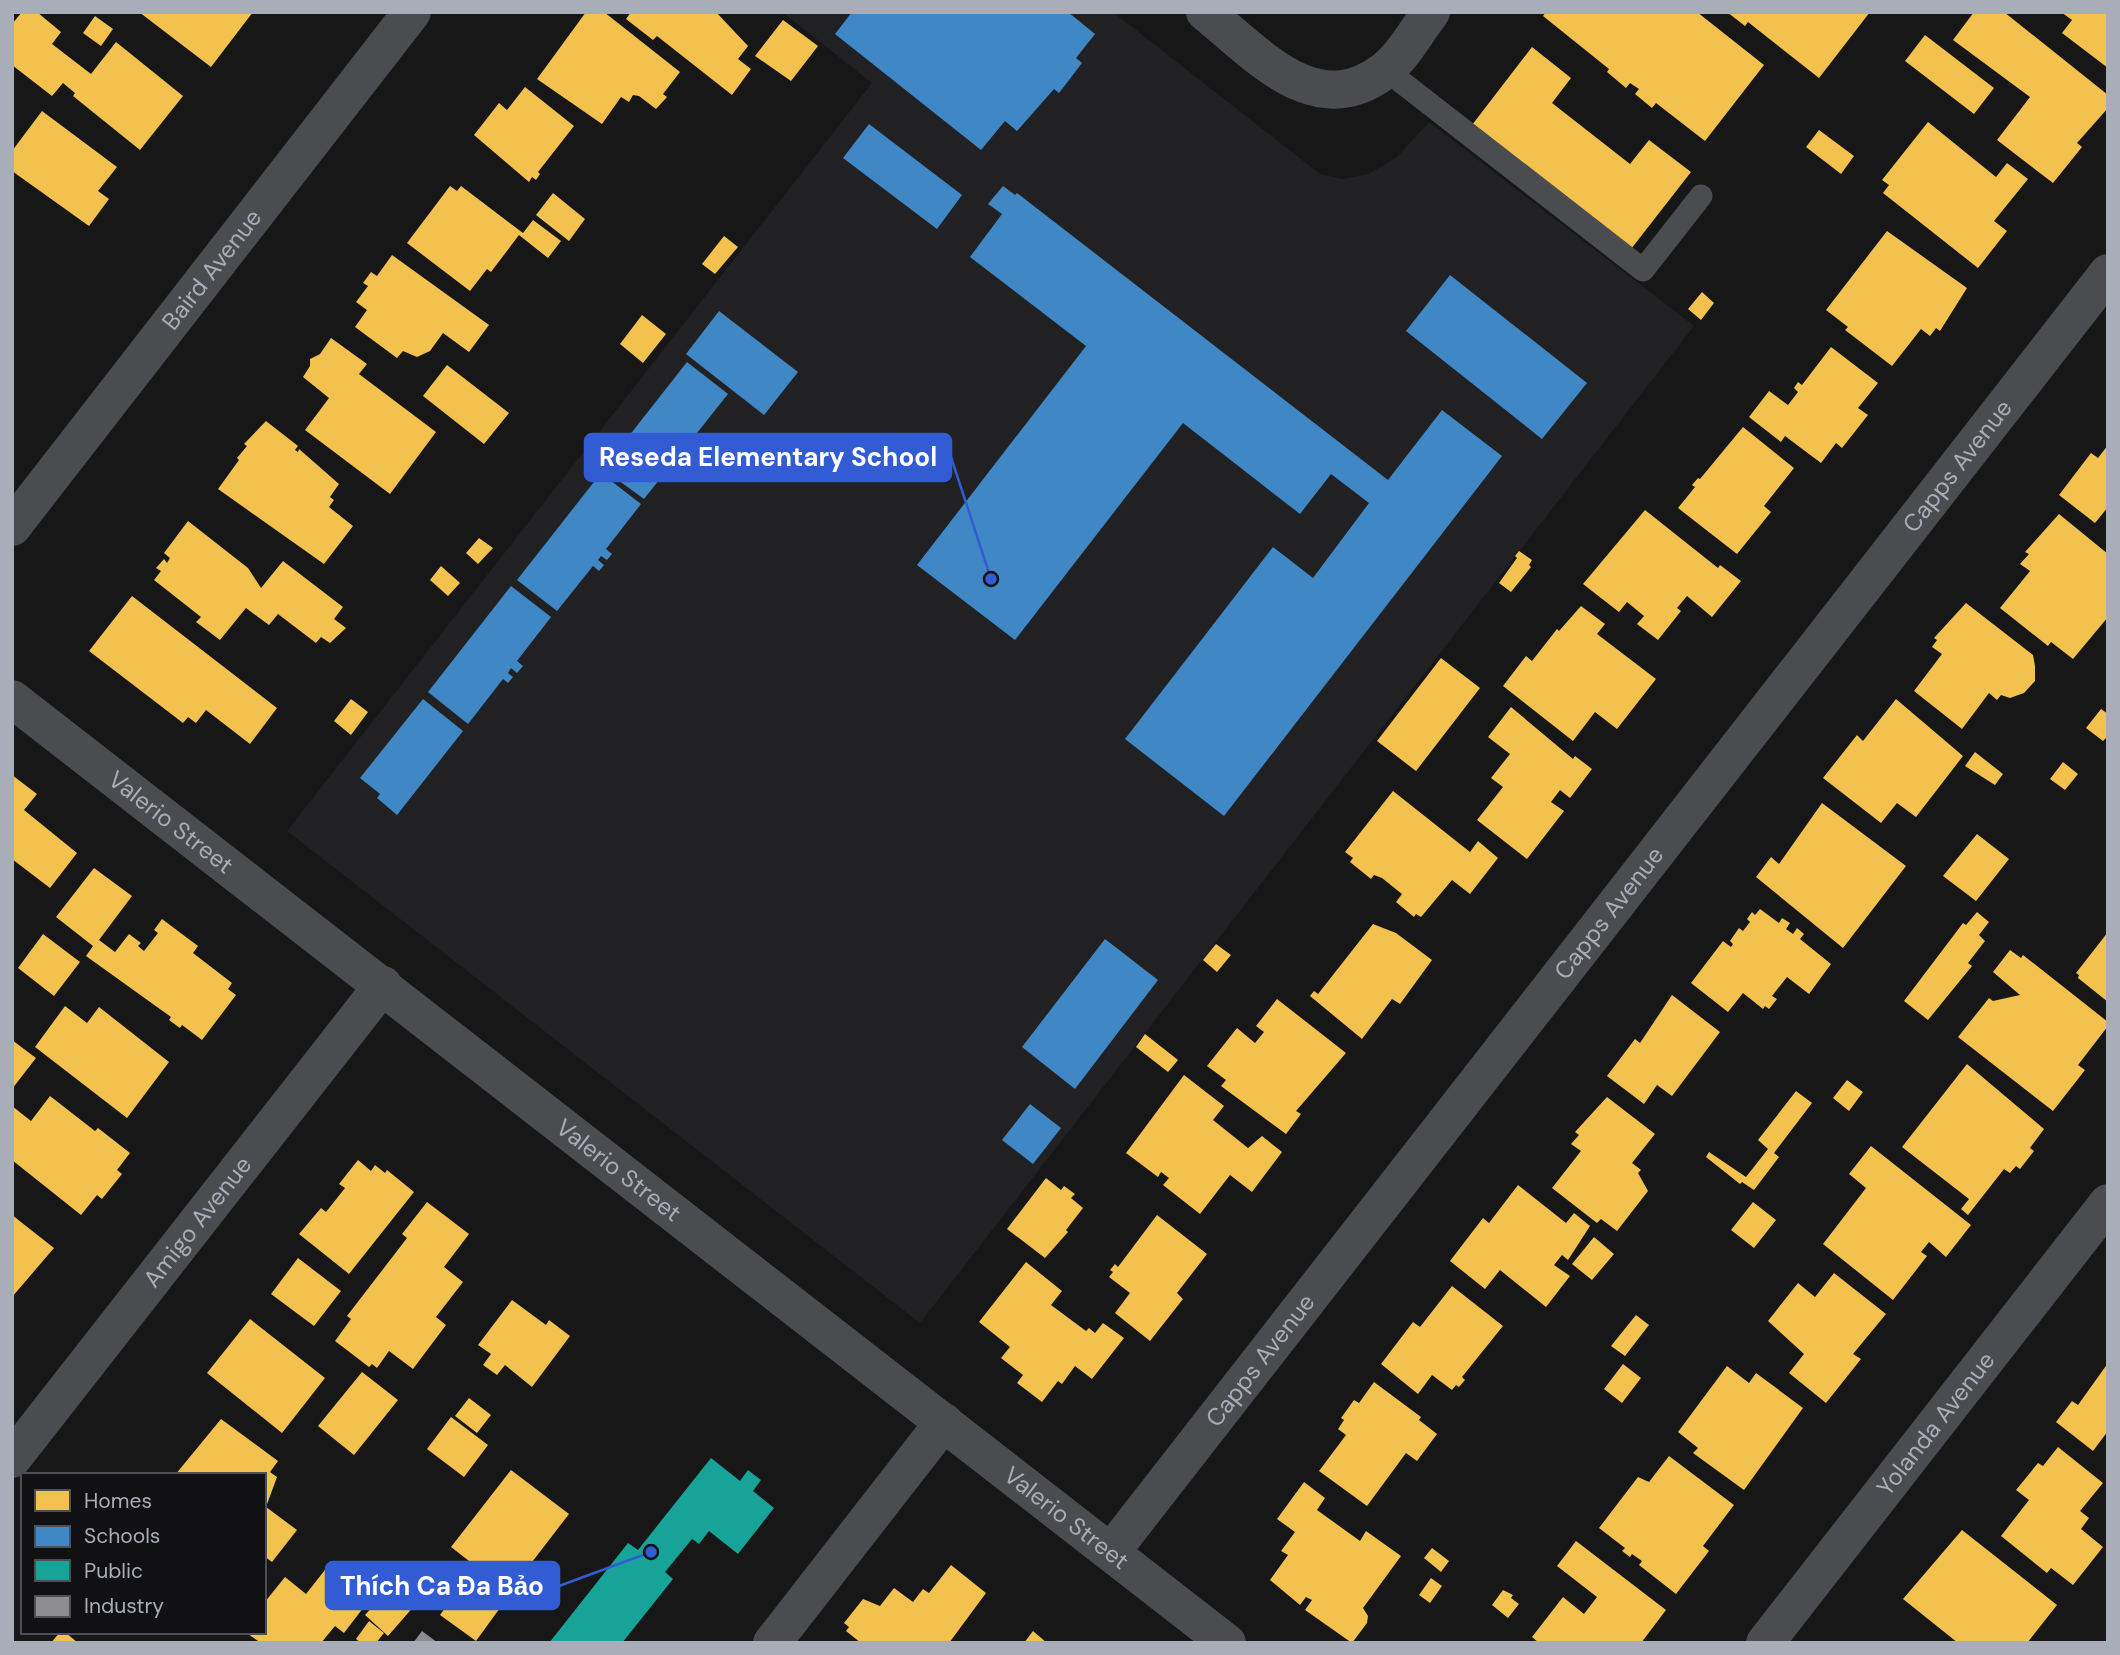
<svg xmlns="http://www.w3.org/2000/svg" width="2120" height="1655" viewBox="0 0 2120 1655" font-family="'DM Sans',sans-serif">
<rect width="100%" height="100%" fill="#171717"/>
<path fill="#212123" d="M 782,12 L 1113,12 L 1320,174 L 1343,179 L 1368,174 L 1396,158 L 1429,122 L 1694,326 L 920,1323 L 287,831 L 872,83 Z"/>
<path fill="#f2c14e" d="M 22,12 L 37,12 L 61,32 L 52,44 L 91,74 L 116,42 L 183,96 L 140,150 L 73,96 L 75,93 L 63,83 L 52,96 L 12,65 L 12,24 Z
M 139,12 L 253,12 L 211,67 Z
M 586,12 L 604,12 L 680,72 L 663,94 L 667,97 L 656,109 L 639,96 L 633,95 L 629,102 L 621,97 L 602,124 L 537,79 Z
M 631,12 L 716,12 L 748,46 L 738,59 L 751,69 L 732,95 L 657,36 L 653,40 L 626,19 Z
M 1546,12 L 1697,12 L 1764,65 L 1705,141 L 1656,103 L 1652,108 L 1635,94 L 1639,89 L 1630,83 L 1626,88 L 1607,72 L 1609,69 L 1543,16 Z
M 1727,12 L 1870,12 L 1819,78 L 1748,22 L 1745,26 Z
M 1974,12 L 2004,12 L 2108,95 L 2108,108 L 2077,143 L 2082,147 L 2053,183 L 1997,140 L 2030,97 L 1953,40 Z
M 2061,12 L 2108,12 L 2108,68 L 2062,33 L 2072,20 Z
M 95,16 L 113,29 L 101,46 L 83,33 Z
M 783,20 L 818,46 L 791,81 L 755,56 Z
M 1925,35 L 1994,88 L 1974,114 L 1905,61 Z
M 1532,47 L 1571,78 L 1552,103 L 1630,164 L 1649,140 L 1691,172 L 1631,249 L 1472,125 Z
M 525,87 L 574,126 L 538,172 L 540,174 L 536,180 L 532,177 L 529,182 L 474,135 L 499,103 L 507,110 Z
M 42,111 L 117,167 L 98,191 L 109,199 L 89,226 L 12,171 L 12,151 Z
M 1928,122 L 1996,177 L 2007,163 L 2028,179 L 1994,221 L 2007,231 L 1978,268 L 1883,193 L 1889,185 L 1882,180 Z
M 1819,130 L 1854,156 L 1841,174 L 1806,147 Z
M 450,186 L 457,191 L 461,186 L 523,233 L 533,220 L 561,241 L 548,258 L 519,235 L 491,272 L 487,269 L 470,291 L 407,243 Z
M 553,193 L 585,219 L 569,241 L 536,215 Z
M 1887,231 L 1967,288 L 1940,331 L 1936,328 L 1930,336 L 1921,329 L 1892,366 L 1845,330 L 1848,327 L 1826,310 Z
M 724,236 L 738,247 L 715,274 L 702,264 Z
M 392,255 L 489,325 L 469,352 L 443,333 L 430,351 L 417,357 L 403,351 L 397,358 L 355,327 L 367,310 L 356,302 L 368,286 L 363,283 L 371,272 L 377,276 Z
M 1702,292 L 1714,303 L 1701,320 L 1688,309 Z
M 642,315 L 666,334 L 643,363 L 620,344 Z
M 331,338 L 367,364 L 359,374 L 436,432 L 390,494 L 305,430 L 329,398 L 303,377 L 310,366 L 310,359 L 320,354 Z
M 1831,347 L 1878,383 L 1858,408 L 1868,415 L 1842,448 L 1836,443 L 1821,463 L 1785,436 L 1781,442 L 1749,417 L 1769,391 L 1788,405 L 1798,392 L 1794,388 L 1798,382 L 1802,385 Z
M 447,365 L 509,413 L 484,444 L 423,396 Z
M 266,421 L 298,446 L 295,450 L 298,452 L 299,449 L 339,484 L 330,497 L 334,500 L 329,507 L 353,526 L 324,564 L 218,489 L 239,460 L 237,458 L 247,446 L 244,444 Z
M 1743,427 L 1794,468 L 1764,506 L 1771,512 L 1737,554 L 1678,508 L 1695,487 L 1692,485 L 1698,478 L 1700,479 Z
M 2108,445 L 2108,507 L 2095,523 L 2059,495 L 2091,453 L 2098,458 Z
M 1645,510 L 1718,568 L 1720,565 L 1741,581 L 1712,617 L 1687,596 L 1677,608 L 1681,611 L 1658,640 L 1637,624 L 1644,616 L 1627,602 L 1619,612 L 1583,584 Z
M 2059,514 L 2108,554 L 2108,617 L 2073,659 L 2051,642 L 2048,646 L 2000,608 L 2030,571 L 2020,564 L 2029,554 L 2025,552 Z
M 188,521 L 248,568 L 261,588 L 283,561 L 343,607 L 334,619 L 346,628 L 330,643 L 321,637 L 316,643 L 278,614 L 269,625 L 246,608 L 220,640 L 196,622 L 201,617 L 154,580 L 161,571 L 156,568 L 164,559 L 167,563 L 170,558 L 164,553 Z
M 479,538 L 493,548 L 478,564 L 466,553 Z
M 1519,551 L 1532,560 L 1529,565 L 1531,567 L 1511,592 L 1499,583 L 1517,558 L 1515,556 Z
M 441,566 L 460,583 L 448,596 L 430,580 Z
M 132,596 L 277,708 L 250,744 L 206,710 L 196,723 L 188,717 L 183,723 L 89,651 Z
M 1966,603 L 2033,655 L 2035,666 L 2035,681 L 2024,693 L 2010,698 L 2001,695 L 1997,700 L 1989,693 L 1962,729 L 1914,691 L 1942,654 L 1932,647 L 1937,640 L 1934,638 Z
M 1581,606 L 1605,624 L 1597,634 L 1656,679 L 1617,729 L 1595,712 L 1573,741 L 1503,686 L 1526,656 L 1532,661 L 1557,629 L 1559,631 Z
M 1441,658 L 1480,688 L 1416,771 L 1377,741 Z
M 351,699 L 368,712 L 351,735 L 334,721 Z
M 1896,699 L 1963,756 L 1916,817 L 1897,803 L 1881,823 L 1823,778 L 1857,735 L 1863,741 Z
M 1511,707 L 1573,759 L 1575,756 L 1592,769 L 1570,798 L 1560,790 L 1551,802 L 1564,811 L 1527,859 L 1477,820 L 1503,787 L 1491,778 L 1510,754 L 1488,737 Z
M 2101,709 L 2108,714 L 2108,736 L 2103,741 L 2086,728 Z
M 1975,752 L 2003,774 L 1995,785 L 1965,766 Z
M 2063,762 L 2078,774 L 2065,790 L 2050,779 Z
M 12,775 L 37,794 L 24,810 L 77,853 L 50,888 L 12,859 Z
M 1393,791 L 1470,852 L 1478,841 L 1498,858 L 1470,894 L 1452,880 L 1421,917 L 1416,914 L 1414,917 L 1396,902 L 1402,894 L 1382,878 L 1374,875 L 1371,879 L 1350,862 L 1353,858 L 1345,852 Z
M 1822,803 L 1906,866 L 1843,948 L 1756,877 L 1771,857 L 1779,864 Z
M 1977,834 L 2009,859 L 1976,901 L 1943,876 Z
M 94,868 L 132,896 L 99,940 L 115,952 L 129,934 L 141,943 L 138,946 L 144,951 L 158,933 L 154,930 L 162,919 L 198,946 L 193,953 L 232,983 L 228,989 L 236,995 L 202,1040 L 182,1025 L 180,1028 L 169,1020 L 171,1017 L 86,956 L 93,946 L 56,917 Z
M 1760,909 L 1779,923 L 1782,918 L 1790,923 L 1786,929 L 1793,934 L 1797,928 L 1804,934 L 1800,939 L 1831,964 L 1809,994 L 1787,977 L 1772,996 L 1777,999 L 1769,1009 L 1765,1006 L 1763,1009 L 1743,993 L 1728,1012 L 1691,983 L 1723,941 L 1731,947 L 1733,944 L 1730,941 L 1739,928 L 1743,931 L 1750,922 L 1747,919 L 1752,912 L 1755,915 Z
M 1977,912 L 1989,922 L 1979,935 L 1985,941 L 1968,963 L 1972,966 L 1928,1020 L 1904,1001 L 1963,923 L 1966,925 Z
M 1373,924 L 1396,933 L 1432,960 L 1400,1004 L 1392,999 L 1362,1039 L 1310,996 L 1314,991 L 1318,994 Z
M 2108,932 L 2108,1002 L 2078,978 L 2079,975 L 2076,973 Z
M 43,934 L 80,962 L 54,996 L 18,968 Z
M 1216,944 L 1231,955 L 1217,972 L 1203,960 Z
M 2010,950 L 2021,958 L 2023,955 L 2108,1022 L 2108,1026 L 2078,1065 L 2085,1070 L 2053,1111 L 1958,1037 L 1989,998 L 1993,1001 L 2020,995 L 1993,972 Z
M 1672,995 L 1720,1032 L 1672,1096 L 1657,1085 L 1644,1104 L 1607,1076 L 1635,1039 L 1640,1043 Z
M 1277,999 L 1346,1053 L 1296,1111 L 1301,1114 L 1286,1134 L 1221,1086 L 1226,1080 L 1207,1066 L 1237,1028 L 1255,1043 L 1264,1032 L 1256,1026 Z
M 65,1006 L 87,1023 L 99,1007 L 169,1062 L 127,1118 L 35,1047 Z
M 1145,1034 L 1178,1060 L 1168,1072 L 1136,1047 Z
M 12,1040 L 36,1058 L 12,1089 Z
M 1967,1064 L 2044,1129 L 2030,1148 L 2034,1151 L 2020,1169 L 2016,1166 L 2010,1173 L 2004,1169 L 1968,1215 L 1961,1209 L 1969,1199 L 1902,1147 Z
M 1184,1075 L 1224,1106 L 1213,1120 L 1248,1148 L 1262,1136 L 1282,1152 L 1252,1192 L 1230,1175 L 1200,1214 L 1163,1185 L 1169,1178 L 1161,1172 L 1158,1177 L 1126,1153 Z
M 1847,1080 L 1863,1092 L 1849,1111 L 1833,1098 Z
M 1796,1091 L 1812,1103 L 1774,1153 L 1779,1157 L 1754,1190 L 1742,1182 L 1740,1184 L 1706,1157 L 1709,1152 L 1746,1177 L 1768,1149 L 1758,1140 Z
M 50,1096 L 95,1131 L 98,1128 L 130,1153 L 117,1170 L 122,1174 L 102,1199 L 97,1195 L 81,1215 L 12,1160 L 12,1106 L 31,1121 Z
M 1607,1097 L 1655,1134 L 1632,1163 L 1641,1170 L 1638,1173 L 1648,1191 L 1617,1231 L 1601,1219 L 1597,1223 L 1552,1188 L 1581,1151 L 1571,1144 L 1579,1135 L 1575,1132 Z
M 1871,1146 L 1971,1225 L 1946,1257 L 1929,1242 L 1921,1252 L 1927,1256 L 1893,1300 L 1823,1244 L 1866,1188 L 1849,1174 Z
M 358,1160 L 371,1171 L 375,1165 L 385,1173 L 387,1170 L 414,1192 L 349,1274 L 299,1234 L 321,1208 L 326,1212 L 345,1188 L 339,1184 Z
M 1046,1178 L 1061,1190 L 1064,1186 L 1075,1194 L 1071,1198 L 1083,1208 L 1066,1230 L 1068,1232 L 1045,1258 L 1007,1229 Z
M 1518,1185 L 1566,1223 L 1574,1213 L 1590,1226 L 1568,1260 L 1562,1255 L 1554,1265 L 1570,1276 L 1546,1307 L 1500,1270 L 1485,1289 L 1450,1261 L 1483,1218 L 1489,1223 Z
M 427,1202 L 469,1234 L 444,1267 L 463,1282 L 436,1317 L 446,1325 L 413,1369 L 389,1351 L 377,1368 L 372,1364 L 369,1367 L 335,1341 L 351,1319 L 347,1316 L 407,1238 L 402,1234 Z
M 1753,1202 L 1776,1220 L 1754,1248 L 1731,1230 Z
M 12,1215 L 54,1248 L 12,1297 Z
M 1157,1215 L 1207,1254 L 1177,1293 L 1183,1299 L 1150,1341 L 1115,1313 L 1130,1293 L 1109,1277 L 1113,1272 L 1110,1270 L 1115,1264 L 1118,1267 Z
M 1594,1237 L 1614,1254 L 1592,1280 L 1572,1264 Z
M 298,1258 L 341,1291 L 314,1326 L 271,1294 Z
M 1026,1262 L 1062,1291 L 1051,1305 L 1086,1331 L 1089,1328 L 1095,1333 L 1103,1323 L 1124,1338 L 1092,1379 L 1075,1366 L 1062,1384 L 1058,1381 L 1042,1402 L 1017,1383 L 1023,1375 L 1001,1358 L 1010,1347 L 979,1322 Z
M 1834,1273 L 1886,1314 L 1853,1354 L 1861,1359 L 1826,1403 L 1789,1373 L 1804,1354 L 1768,1321 L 1798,1283 L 1815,1297 Z
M 1452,1286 L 1503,1326 L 1462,1377 L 1465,1380 L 1459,1387 L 1456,1385 L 1452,1390 L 1432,1375 L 1418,1394 L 1381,1364 L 1413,1322 L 1420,1327 Z
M 512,1300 L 546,1325 L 549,1320 L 570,1336 L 532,1387 L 505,1365 L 497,1375 L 483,1365 L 491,1354 L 478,1345 Z
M 1636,1315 L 1649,1325 L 1625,1356 L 1611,1346 Z
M 250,1319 L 325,1378 L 282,1433 L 207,1373 Z
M 2108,1363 L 2108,1431 L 2093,1451 L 2056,1422 L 2072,1401 L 2078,1405 Z
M 1623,1364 L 1641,1378 L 1622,1403 L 1604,1389 Z
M 1727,1366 L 1749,1383 L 1756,1373 L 1803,1408 L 1744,1490 L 1693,1453 L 1698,1448 L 1678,1432 Z
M 362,1372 L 398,1400 L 354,1455 L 318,1426 Z
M 1374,1382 L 1421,1417 L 1419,1420 L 1437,1434 L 1417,1461 L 1406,1453 L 1367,1506 L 1319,1471 L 1346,1435 L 1338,1429 L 1344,1420 L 1341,1418 L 1354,1400 L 1359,1403 Z
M 469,1398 L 491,1415 L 477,1433 L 455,1416 Z
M 451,1417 L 488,1445 L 464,1477 L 427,1449 Z
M 221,1419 L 278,1461 L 270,1472 L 277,1477 L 266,1507 L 297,1530 L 272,1562 L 264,1556 L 264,1475 L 175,1475 Z
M 2058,1447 L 2103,1483 L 2080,1511 L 2089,1518 L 2081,1529 L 2103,1547 L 2073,1585 L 2051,1568 L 2047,1573 L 2001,1536 L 2029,1500 L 2016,1490 L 2038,1463 L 2043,1466 Z
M 1669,1456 L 1734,1505 L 1703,1546 L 1709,1551 L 1676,1594 L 1639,1565 L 1642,1561 L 1632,1554 L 1630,1557 L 1622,1551 L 1625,1548 L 1599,1528 L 1638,1477 L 1649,1482 Z
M 511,1470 L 569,1514 L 509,1592 L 451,1547 Z
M 1304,1482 L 1325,1498 L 1317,1510 L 1360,1541 L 1366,1531 L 1401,1556 L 1363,1608 L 1368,1616 L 1367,1623 L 1352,1643 L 1305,1610 L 1312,1600 L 1306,1597 L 1300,1605 L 1270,1580 L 1288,1555 L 1281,1551 L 1295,1532 L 1277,1519 Z
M 1962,1530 L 2057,1605 L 2027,1643 L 1958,1643 L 1903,1599 Z
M 1576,1541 L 1666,1610 L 1641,1643 L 1539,1643 L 1532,1637 L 1563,1597 L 1584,1614 L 1597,1597 L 1557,1566 Z
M 1432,1548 L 1449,1561 L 1441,1572 L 1424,1558 Z
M 951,1565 L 986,1593 L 949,1643 L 861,1643 L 846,1631 L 849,1627 L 844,1623 L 863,1599 L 880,1606 L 894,1588 L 913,1602 L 923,1589 L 929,1593 Z
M 328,1566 L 370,1599 L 344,1633 L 335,1626 L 321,1643 L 261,1643 L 245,1632 L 264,1632 L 264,1603 L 285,1577 L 306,1594 Z
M 1431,1578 L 1442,1586 L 1430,1603 L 1419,1595 Z
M 464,1581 L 500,1608 L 476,1641 L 440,1615 Z
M 392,1585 L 415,1605 L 388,1636 L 365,1615 Z
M 1503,1590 L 1513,1595 L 1511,1598 L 1519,1604 L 1508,1618 L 1492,1605 Z
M 369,1621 L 384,1633 L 376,1643 L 361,1643 L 356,1639 Z
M 1033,1631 L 1047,1643 L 1024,1643 Z
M 60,1632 L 65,1632 L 78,1643 L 51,1643 Z"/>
<path fill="#3f88c5" d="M 852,12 L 1068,12 L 1095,34 L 1076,58 L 1082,63 L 1059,93 L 1054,89 L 1017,131 L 1005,121 L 981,150 L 835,34 Z
M 869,124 L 962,195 L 937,229 L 843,158 Z
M 1003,186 L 1015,195 L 1017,193 L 1388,480 L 1442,410 L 1502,456 L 1224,816 L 1125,739 L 1273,547 L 1313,578 L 1369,503 L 1331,474 L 1300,514 L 1183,423 L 1015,640 L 917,565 L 1086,346 L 970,257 L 1002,214 L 988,204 Z
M 1450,275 L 1587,383 L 1542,439 L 1406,331 Z
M 719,311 L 798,372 L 764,415 L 686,354 Z
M 687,362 L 728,394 L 693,438 L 699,443 L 694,449 L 688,444 L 685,448 L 691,453 L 686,460 L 679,455 L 644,499 L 603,469 Z
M 601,473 L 641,504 L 606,549 L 612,554 L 607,560 L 601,556 L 598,560 L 604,565 L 599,571 L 593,566 L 557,611 L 517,580 Z
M 511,586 L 551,617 L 517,661 L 523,666 L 517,673 L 511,668 L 508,673 L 513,677 L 508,683 L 503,679 L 468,724 L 428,692 Z
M 423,699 L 463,731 L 397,815 L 377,798 L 380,794 L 360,778 Z
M 1105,939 L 1158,980 L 1075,1089 L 1022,1047 Z
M 1030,1104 L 1061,1128 L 1033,1164 L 1002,1140 Z"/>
<path fill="#17a398" d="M 711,1458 L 740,1481 L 748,1470 L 761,1480 L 753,1491 L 774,1508 L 738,1554 L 709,1531 L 699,1544 L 692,1539 L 665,1572 L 673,1579 L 622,1643 L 549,1643 L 628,1543 L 638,1550 Z"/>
<path fill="#8d8d92" d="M 422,1631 L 438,1643 L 413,1643 Z"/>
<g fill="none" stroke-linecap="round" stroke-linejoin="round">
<path stroke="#4b4c50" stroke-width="23" d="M 1386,70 L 1643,270 L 1701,196"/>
<g stroke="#4b4c50" stroke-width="38">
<path d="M 1205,12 C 1258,54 1315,123 1384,71 C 1403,57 1417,30 1431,12"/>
<path id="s1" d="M 12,527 L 412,12"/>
<path id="s2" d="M 12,1459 L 383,985"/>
<path id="s3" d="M 1111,1552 L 2108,273"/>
<path d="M 772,1643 L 944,1422"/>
<path id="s4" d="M 1765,1643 L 2108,1203"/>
</g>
<path stroke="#4b4c50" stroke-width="38" id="s5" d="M 12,699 L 1227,1643"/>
</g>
<g text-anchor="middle" stroke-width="7" stroke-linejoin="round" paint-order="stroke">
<g font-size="24" fill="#a8adb8" stroke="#111113">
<text dy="8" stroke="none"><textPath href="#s1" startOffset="326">Baird Avenue</textPath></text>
<text dy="8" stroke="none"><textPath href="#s3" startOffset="1377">Capps Avenue</textPath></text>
<text dy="8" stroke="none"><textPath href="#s5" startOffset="201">Valerio Street</textPath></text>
<text dy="8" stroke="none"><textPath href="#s3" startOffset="810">Capps Avenue</textPath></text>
<text dy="8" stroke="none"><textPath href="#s5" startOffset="768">Valerio Street</textPath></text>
<text dy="8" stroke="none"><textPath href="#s2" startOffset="301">Amigo Avenue</textPath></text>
<text dy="8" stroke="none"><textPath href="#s3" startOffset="243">Capps Avenue</textPath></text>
<text dy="8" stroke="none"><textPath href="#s4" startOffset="278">Yolanda Avenue</textPath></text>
<text dy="8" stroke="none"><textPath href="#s5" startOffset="1335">Valerio Street</textPath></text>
</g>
</g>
<path fill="none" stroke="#325cd3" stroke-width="2.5" d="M991 579L951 457M651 1552L559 1586"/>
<g fill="#325cd3" stroke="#111113" stroke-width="2.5">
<circle cx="991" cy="579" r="7"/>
<circle cx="651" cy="1552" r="7"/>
</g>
<g fill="#325cd3" stroke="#325cd3" stroke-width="2.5">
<rect x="585" y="434" width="366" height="47" rx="7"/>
<rect x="326" y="1562" width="233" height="47" rx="7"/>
</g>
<g font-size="26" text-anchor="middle" font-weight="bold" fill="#fff">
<text x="768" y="466">Reseda Elementary School</text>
<text x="442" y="1595">Thích Ca Đa Bảo</text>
</g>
<rect width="2120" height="1655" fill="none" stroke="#a8adb8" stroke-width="28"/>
<rect x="21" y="1473" width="245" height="161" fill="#111113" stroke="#4d4f55" stroke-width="2"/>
<rect x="35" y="1490" width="35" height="21" fill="#f2c14e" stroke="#4d4f55" stroke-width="2"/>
<text x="84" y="1508" font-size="21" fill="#a8adb8">Homes</text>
<rect x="35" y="1526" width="35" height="21" fill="#3f88c5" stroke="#4d4f55" stroke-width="2"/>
<text x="84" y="1543" font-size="21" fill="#a8adb8">Schools</text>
<rect x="35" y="1560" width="35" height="21" fill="#17a398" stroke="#4d4f55" stroke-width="2"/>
<text x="84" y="1578" font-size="21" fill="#a8adb8">Public</text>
<rect x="35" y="1596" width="35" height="21" fill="#8d8d92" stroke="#4d4f55" stroke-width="2"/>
<text x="84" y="1613" font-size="21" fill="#a8adb8">Industry</text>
</svg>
